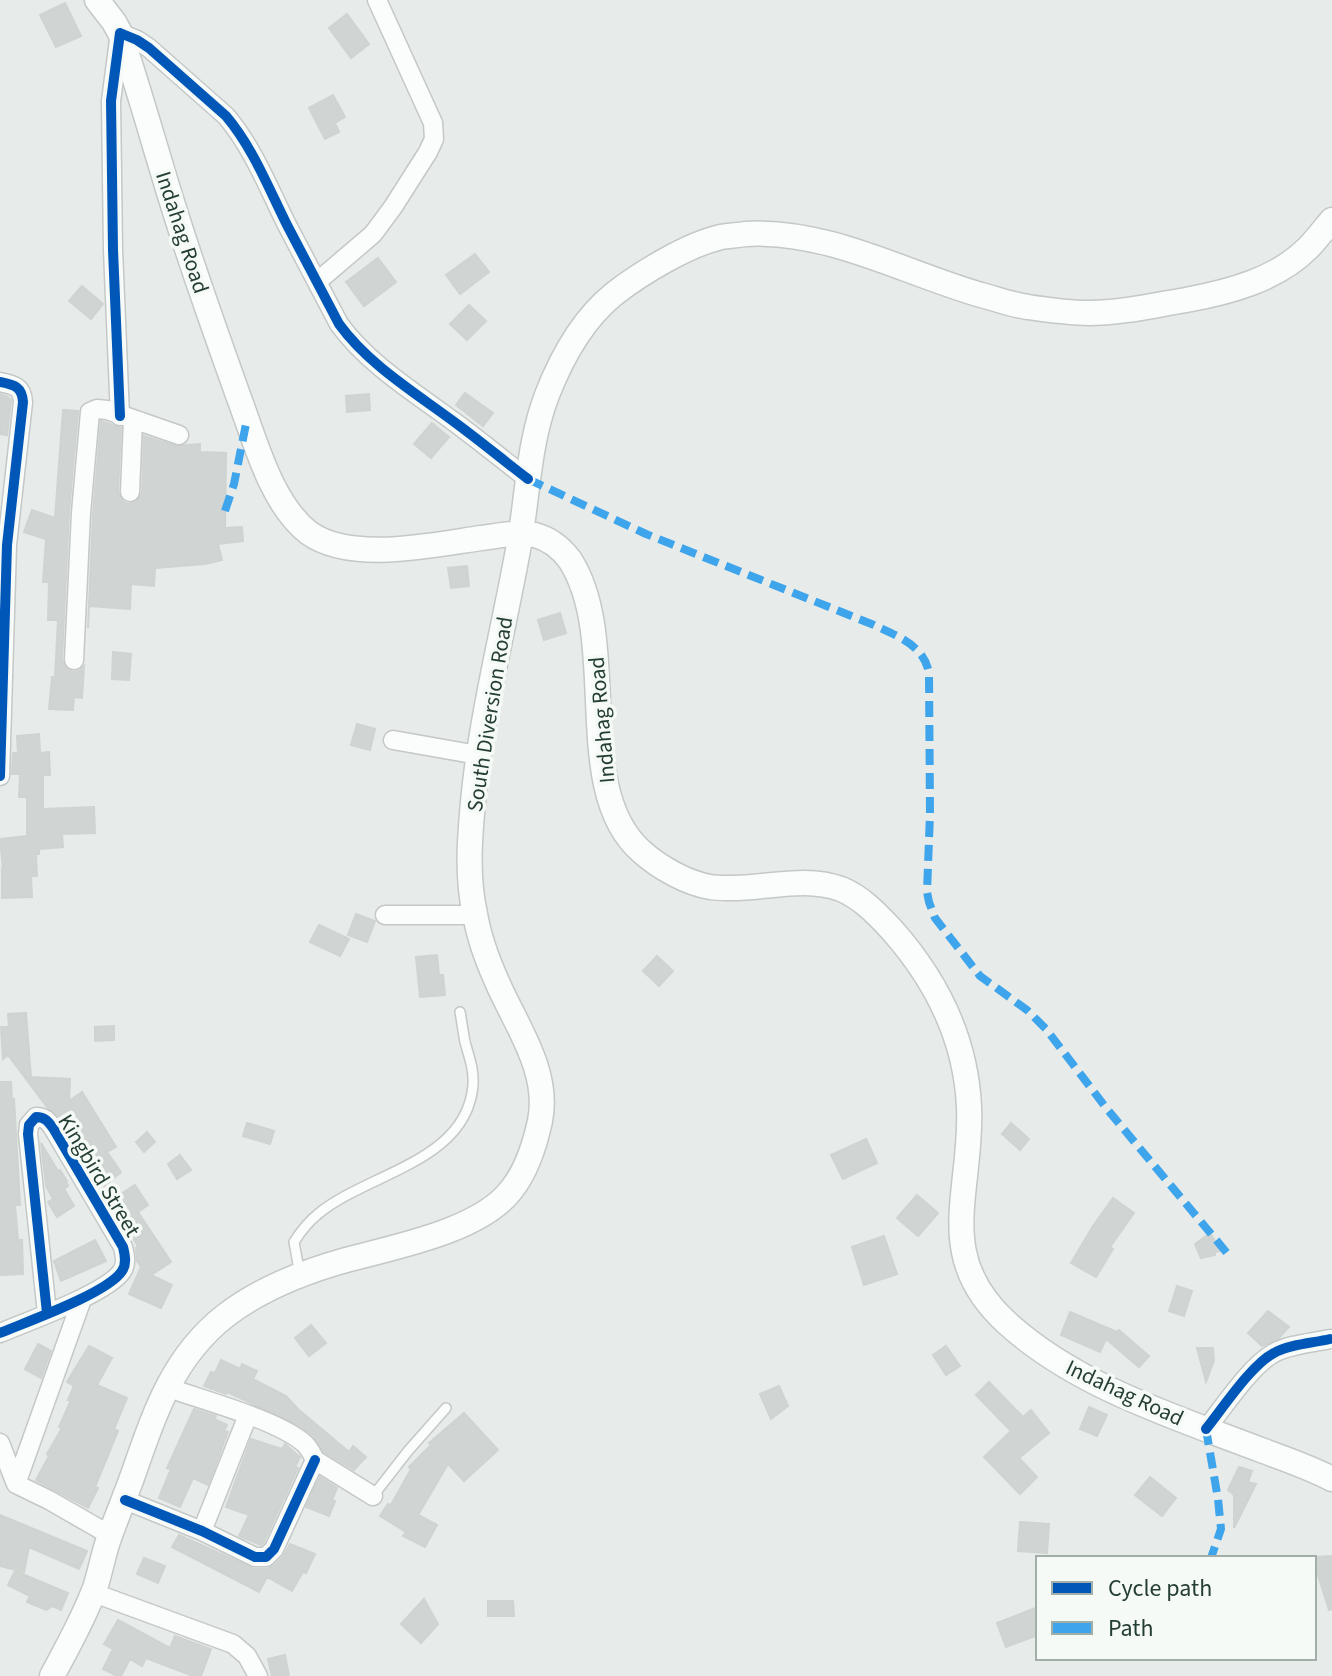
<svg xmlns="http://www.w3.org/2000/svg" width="1332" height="1676" viewBox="0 0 1332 1676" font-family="'Source Sans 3',sans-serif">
<rect width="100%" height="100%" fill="#e7ebe9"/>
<path fill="#d0d4d2" stroke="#cfd4d1" stroke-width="2" d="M 65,3 L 81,36 L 56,47 L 40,15 Z
M 347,14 L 369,44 L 351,58 L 329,28 Z
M 333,95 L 345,117 L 335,123 L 339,132 L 325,139 L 309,108 Z
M 475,254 L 489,272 L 460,294 L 446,275 Z
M 378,258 L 396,282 L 364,306 L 346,282 Z
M 82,286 L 103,304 L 91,319 L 69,301 Z
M 469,305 L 486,321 L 467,340 L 450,324 Z
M 465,393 L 493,413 L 483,426 L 456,405 Z
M 0,394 L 8,397 L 11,400 L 7,435 L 0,434 Z
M 369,394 L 370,410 L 347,412 L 346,396 Z
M 63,410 L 78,411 L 69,512 L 62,659 L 64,666 L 73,672 L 79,671 L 84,666 L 82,698 L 74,697 L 73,710 L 49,709 L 52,677 L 55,677 L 58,620 L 48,620 L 49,582 L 43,582 L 46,539 L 24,532 L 32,510 L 55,518 Z
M 101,421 L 121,428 L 118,492 L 123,502 L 129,504 L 136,502 L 142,493 L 144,436 L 176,446 L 200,444 L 200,452 L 226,453 L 225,528 L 242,527 L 243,541 L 218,544 L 222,560 L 205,564 L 155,568 L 154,586 L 131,584 L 130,609 L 89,606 L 88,628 L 93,514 Z
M 432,423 L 449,437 L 431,458 L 414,444 Z
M 467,566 L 469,586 L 451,588 L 448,568 Z
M 560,613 L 566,633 L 544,640 L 538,620 Z
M 113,652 L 131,654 L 129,680 L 112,679 Z
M 357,724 L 375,729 L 370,750 L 351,745 Z
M 39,734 L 40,753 L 49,752 L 50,775 L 43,775 L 43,809 L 94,807 L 95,833 L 62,834 L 63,847 L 39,849 L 39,854 L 36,854 L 37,876 L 31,876 L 32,897 L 2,898 L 2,868 L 3,868 L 0,839 L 27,836 L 27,797 L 19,797 L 20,774 L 12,774 L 13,753 L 18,753 L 17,736 Z
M 356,914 L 375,921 L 367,942 L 348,935 Z
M 319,925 L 349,939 L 340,956 L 310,942 Z
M 437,955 L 439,975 L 443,975 L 445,995 L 420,997 L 416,957 Z
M 657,956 L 673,971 L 659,986 L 643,971 Z
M 26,1013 L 31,1077 L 70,1079 L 69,1101 L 82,1092 L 116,1147 L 107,1152 L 121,1172 L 102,1188 L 94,1174 L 97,1172 L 78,1146 L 61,1118 L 47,1107 L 8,1055 L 3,1059 L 1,1027 L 9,1027 L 8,1014 Z
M 114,1026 L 114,1040 L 95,1041 L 95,1027 Z
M 0,1082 L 11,1082 L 12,1100 L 14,1099 L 20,1205 L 15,1205 L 18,1240 L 22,1240 L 23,1274 L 0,1275 Z
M 247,1123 L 274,1131 L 270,1144 L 243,1136 Z
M 1011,1123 L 1029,1139 L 1020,1150 L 1002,1134 Z
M 147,1132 L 155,1142 L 144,1152 L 136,1142 Z
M 866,1139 L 877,1163 L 843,1179 L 831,1155 Z
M 41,1143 L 58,1171 L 60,1170 L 67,1181 L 66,1182 L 68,1186 L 64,1189 L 74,1206 L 57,1217 L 48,1202 L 53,1199 L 46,1186 Z
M 180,1155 L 191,1170 L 177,1179 L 168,1164 Z
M 135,1185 L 148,1205 L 138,1212 L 171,1262 L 151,1275 L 172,1285 L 161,1308 L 129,1294 L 141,1267 L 137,1261 L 136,1248 L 138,1246 L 110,1201 Z
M 917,1195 L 938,1213 L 918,1236 L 897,1218 Z
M 1113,1198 L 1134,1213 L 1110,1247 L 1113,1249 L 1096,1277 L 1071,1263 L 1093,1226 Z
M 1210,1233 L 1221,1251 L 1215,1252 L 1215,1255 L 1201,1258 L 1195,1244 Z
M 884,1236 L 897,1274 L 864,1285 L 852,1247 Z
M 95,1240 L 106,1261 L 61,1281 L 54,1261 Z
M 1177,1286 L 1192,1291 L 1184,1316 L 1169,1311 Z
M 1268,1311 L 1289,1327 L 1279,1338 L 1262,1346 L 1248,1333 Z
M 1070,1312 L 1117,1332 L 1119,1330 L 1149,1356 L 1139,1367 L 1106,1339 L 1100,1352 L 1061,1335 Z
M 311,1325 L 326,1343 L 309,1356 L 295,1338 Z
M 38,1344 L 51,1351 L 41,1378 L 25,1369 Z
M 89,1346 L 112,1358 L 97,1385 L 127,1398 L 114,1429 L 118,1431 L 95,1487 L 98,1488 L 88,1508 L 36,1480 L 49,1456 L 47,1454 L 62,1428 L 59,1427 L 71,1400 L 68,1400 L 74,1386 L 67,1382 Z
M 946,1346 L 960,1366 L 946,1375 L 933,1355 Z
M 1197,1348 L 1213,1348 L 1214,1360 L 1206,1382 Z
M 221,1360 L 240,1369 L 242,1364 L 257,1371 L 253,1379 L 286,1396 L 298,1409 L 349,1452 L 353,1446 L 366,1457 L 354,1470 L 324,1452 L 314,1436 L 299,1425 L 227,1392 L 226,1394 L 204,1386 L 211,1372 L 215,1373 Z
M 989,1382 L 1023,1417 L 1031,1410 L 1049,1433 L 1019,1458 L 1037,1477 L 1020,1494 L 984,1457 L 1011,1431 L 976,1395 Z
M 779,1386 L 788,1406 L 771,1419 L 760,1394 Z
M 1089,1407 L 1107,1415 L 1097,1436 L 1080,1429 Z
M 194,1409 L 216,1416 L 214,1419 L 227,1425 L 224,1431 L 228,1432 L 208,1485 L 193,1478 L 180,1507 L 159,1498 L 171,1469 L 167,1468 Z
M 464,1413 L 498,1450 L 464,1481 L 448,1464 L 418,1515 L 437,1525 L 425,1547 L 403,1536 L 406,1532 L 380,1516 L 388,1504 L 391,1505 L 411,1469 L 409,1467 L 431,1445 L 429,1443 Z
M 251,1439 L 282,1449 L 285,1444 L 300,1457 L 295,1467 L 298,1468 L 264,1542 L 261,1545 L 239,1536 L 249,1515 L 226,1507 Z
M 1239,1467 L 1252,1471 L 1248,1482 L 1256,1484 L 1234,1528 L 1234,1495 L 1228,1490 Z
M 320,1477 L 337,1488 L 332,1500 L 335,1501 L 329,1516 L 306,1507 Z
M 1150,1477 L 1176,1498 L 1162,1516 L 1135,1495 Z
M 0,1515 L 87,1551 L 79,1569 L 29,1547 L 24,1572 L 0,1566 Z
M 1020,1522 L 1049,1524 L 1047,1553 L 1018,1551 Z
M 179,1535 L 254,1569 L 267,1569 L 274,1566 L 283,1557 L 290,1544 L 315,1554 L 306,1573 L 303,1572 L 292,1591 L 267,1577 L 259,1592 L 172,1547 Z
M 1332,1556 L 1332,1609 L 1329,1610 L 1317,1572 L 1316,1557 Z
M 144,1558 L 165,1566 L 158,1583 L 137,1574 Z
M 15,1571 L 68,1593 L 61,1610 L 53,1606 L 46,1610 L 27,1602 L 30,1596 L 8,1585 Z
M 424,1599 L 438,1624 L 421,1643 L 401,1624 Z
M 488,1601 L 513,1601 L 514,1616 L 488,1616 Z
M 1038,1607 L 1038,1635 L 1006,1647 L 997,1623 Z
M 118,1620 L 170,1648 L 175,1636 L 211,1649 L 201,1676 L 193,1676 L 146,1658 L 142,1666 L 130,1659 L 121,1676 L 117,1676 L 103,1669 L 113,1649 L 104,1644 Z
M 285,1655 L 289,1676 L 272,1676 L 268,1659 Z"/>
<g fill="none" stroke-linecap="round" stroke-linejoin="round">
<defs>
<path id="lane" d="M 300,1275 L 294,1242 C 301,1231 308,1222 318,1214 C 367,1173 467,1162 473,1085 C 474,1069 469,1057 465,1042 C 463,1032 462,1022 460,1012
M 373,1496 L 408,1451 L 446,1408"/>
<path id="street" d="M 318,281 L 373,234 L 393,207 L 428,152 L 434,139 L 433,123 L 377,0
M 0,382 C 15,385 22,387 23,402 L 7,545 L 0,776
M 120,416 L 113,250 L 111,101 L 120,33 L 137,40 L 149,48 L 226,116 C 253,148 268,187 287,225 C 304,258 322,291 339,324 C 368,364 414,392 453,421 C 479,440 503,460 528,479
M 130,492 L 133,420
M 74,660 L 81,513 L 90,412 L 97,409 L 107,410 L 179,435
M 393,740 L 478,755
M 385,915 L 475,915
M 0,1333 C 26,1322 108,1293 122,1271 C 127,1264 125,1255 123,1247 L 53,1128 C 48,1121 45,1117 36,1117 L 29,1125 L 28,1134 L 47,1313
M 166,1387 C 202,1400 279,1420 305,1444 C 310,1449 312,1454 315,1460 L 373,1496
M 1206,1429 C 1223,1408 1251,1365 1274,1353 C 1290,1344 1313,1343 1330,1339
M 0,1443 L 16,1484 L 49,1500 L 110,1535
M 16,1484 L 82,1299
M 125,1500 L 202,1531 L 255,1557 L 266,1557 L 274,1549 L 315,1460
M 202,1531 L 248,1415
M 94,1593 L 233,1644 L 247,1656 L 258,1676"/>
<path id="secondary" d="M 97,0 L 114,22 L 120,33 C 141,95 158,159 178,221 C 197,281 218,339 239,398 C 255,440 271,504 309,533 C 351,563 432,545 481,538 C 498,536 518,531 535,535 C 550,539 561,548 570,560 C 622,641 570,790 642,852 C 660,868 687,883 710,887 C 712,888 730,888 732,888 C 768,888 806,876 841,889 C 861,897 877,914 892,930 C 937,981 966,1039 969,1107 C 973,1191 932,1255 1007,1323 C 1076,1386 1175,1417 1261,1450 C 1285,1459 1309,1467 1332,1479
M 52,1676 C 67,1648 84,1618 95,1588 C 100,1573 103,1556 108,1541 C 116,1518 126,1495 134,1472 C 155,1412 173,1357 225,1316 C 260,1289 303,1272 346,1260 C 394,1247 481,1231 512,1189 C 527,1170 535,1144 540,1121 C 550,1072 517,1027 498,984 C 488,962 479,938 475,914 C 466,874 470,833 474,792 C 483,707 505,624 520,539 C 528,491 529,442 547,395 C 561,359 583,319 614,294 C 641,273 687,245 721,237 C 725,236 741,235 745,234 C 828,229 904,273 981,295 C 997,299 1012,305 1028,307 C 1048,310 1070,313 1089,313 C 1122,313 1155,305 1186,300 C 1229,292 1276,280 1308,248 C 1317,239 1324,229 1332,220"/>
</defs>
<use href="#lane" stroke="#c4c8c6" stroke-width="12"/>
<use href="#street" stroke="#c4c8c6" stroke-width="21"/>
<use href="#secondary" stroke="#c3c9c6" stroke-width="27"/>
<use href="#lane" stroke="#fbfcfc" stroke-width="9"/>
<use href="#street" stroke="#fbfcfc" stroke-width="18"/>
<use href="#secondary" stroke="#fbfcfc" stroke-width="24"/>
<path stroke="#3ea4eb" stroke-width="8" stroke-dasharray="16 8" stroke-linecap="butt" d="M 528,479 L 646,534 L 874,625 C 897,636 924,645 929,673 L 930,814 L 927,892 L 929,902 L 935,918 L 980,976 L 1027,1010 L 1046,1029 L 1107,1109 L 1227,1253
M 225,511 L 234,484 L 247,419
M 1206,1429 L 1218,1499 L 1221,1529 L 1211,1558"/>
<defs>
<path id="cycleway" d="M 0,382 C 15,385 22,387 23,402 L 7,545 L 0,776
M 120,416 L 113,250 L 111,101 L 120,33 L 137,40 L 149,48 L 226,116 C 253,148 268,187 287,225 C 304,258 322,291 339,324 C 368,364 414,392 453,421 C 479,440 503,460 528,479
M 0,1333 C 26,1322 108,1293 122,1271 C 127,1264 125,1255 123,1247 L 53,1128 C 48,1121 45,1117 36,1117 L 29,1125 L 28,1134 L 47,1313
M 1206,1429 C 1223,1408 1251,1365 1274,1353 C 1290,1344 1313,1343 1330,1339
M 125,1500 L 202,1531 L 255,1557 L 266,1557 L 274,1549 L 315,1460"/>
</defs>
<use href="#cycleway" stroke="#f5faf7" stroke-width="15"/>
<use href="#cycleway" stroke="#0057b8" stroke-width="10"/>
</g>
<g text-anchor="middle" stroke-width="7" stroke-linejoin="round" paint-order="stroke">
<g font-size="22" fill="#253e33" stroke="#f5faf7">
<text transform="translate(183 232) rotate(72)" y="8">Indahag Road</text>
<text transform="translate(489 714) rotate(-81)" y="8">South Diversion Road</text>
<text transform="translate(601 720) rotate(-95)" y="8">Indahag Road</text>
<text transform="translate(100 1175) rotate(59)" y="8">Kingbird Street</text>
<text transform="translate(1125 1392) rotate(25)" y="8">Indahag Road</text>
</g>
</g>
<rect x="1036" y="1556" width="280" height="104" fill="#f5faf7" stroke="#a2afa9" stroke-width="2"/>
<rect x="1052" y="1582" width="40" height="12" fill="#0057b8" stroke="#a2afa9" stroke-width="2"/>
<text x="1108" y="1596" font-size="24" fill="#253e33">Cycle path</text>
<rect x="1052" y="1622" width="40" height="12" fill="#3ea4eb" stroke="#a2afa9" stroke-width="2"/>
<text x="1108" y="1636" font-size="24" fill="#253e33">Path</text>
</svg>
